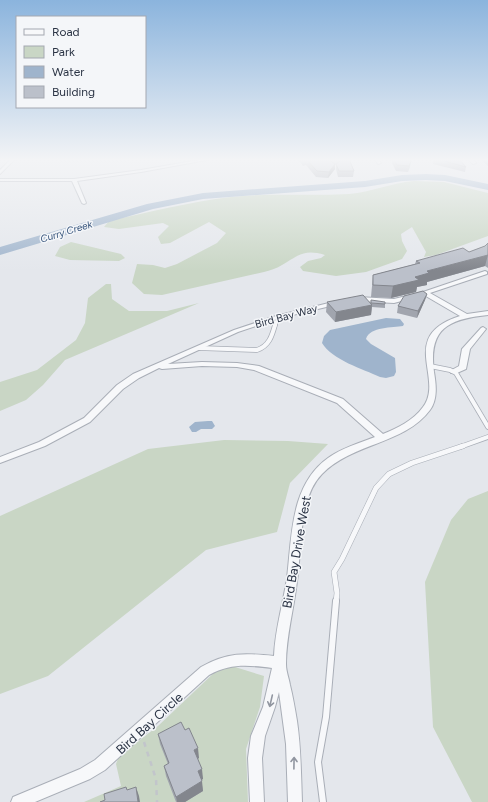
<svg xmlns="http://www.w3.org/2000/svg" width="488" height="802" viewBox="0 0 488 802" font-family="Figtree,sans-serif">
<rect width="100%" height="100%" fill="#e4e7ec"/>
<path fill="#d2d6de" d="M 60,159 L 127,159 L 126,162 L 59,162 Z"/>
<path fill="#c9d6c5" d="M 414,181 L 444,182 L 488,193 L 488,236 L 436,255 L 424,257 L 426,252 L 412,227 L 401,234 L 402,241 L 407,251 L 402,259 L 366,272 L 336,276 L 303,271 L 300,267 L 308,261 L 321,258 L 325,255 C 304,249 299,255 282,265 C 276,269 270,270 264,272 L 162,295 L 144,294 L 132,283 L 137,264 L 153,265 L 165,268 L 177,264 L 217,243 L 226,233 L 209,222 L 170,243 L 161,244 L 158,237 L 169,226 L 163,223 L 119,229 L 104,227 L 109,221 C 149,212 190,202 231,197 C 270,193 310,196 349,194 C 371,192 392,183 414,181 Z
M 71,242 L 121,254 L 125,258 L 119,261 L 70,260 L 55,256 L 60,247 Z
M 106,284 L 111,284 L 112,299 L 129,311 L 167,311 L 199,303 L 65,360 L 43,385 L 26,400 L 0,411 L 0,382 L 37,370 L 76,340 L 85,323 L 88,298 Z
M 224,440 L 288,441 L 328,444 L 290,483 L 277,532 L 206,550 L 48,676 L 0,694 L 0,516 L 148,449 Z
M 488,491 L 488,802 L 472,802 L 433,727 L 425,582 L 451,520 L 468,499 Z
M 226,666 L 235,667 L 264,676 L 260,707 L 246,749 L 248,802 L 84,802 L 121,786 L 116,764 L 119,756 L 158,726 L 217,670 Z"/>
<path fill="#9fb4cc" d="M 386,318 L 400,319 L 404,324 L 403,326 C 393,328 370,326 366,339 L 371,344 L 395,358 L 396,372 L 394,376 L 386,378 L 380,377 C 363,369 332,360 322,343 L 324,336 L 330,330 Z
M 208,421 L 212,421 L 215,426 L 212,429 L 201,429 L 196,432 L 192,432 L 189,427 L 195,422 Z"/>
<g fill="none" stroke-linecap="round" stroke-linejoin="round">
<path fill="#9fb4cc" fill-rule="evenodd" d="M 426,174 L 445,175 L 488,184 L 488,190 L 445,181 L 426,180 L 402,181 L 365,187 L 203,199 L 153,209 L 0,255 L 0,247 L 147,204 L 203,193 L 365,181 L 402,175 Z"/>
<defs>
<path id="service-far3" d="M 275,326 L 278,317"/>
<path id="service-far2" d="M 199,348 L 257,350 C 269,346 272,336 275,325
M 430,366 L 450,370 L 456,373 L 488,427
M 460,447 L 488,437"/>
<path id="service-far1" d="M 336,602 L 337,593 L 334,572 L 342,559 L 376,488 L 389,474 L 412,463 L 463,446"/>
<path id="service" d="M 323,802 L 318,762 L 326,717 L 336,601"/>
<path id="minor" d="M 11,159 L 15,159 L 0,174 L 0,170 Z
M 204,159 L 212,159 L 141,172 L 77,181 L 86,203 L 84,204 L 82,203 L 72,181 L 0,181 L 0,179 L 74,179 L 141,170 Z
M 374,159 L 378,159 L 381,163 L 378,164 Z
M 468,159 L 472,159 L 476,163 L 473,164 Z
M 485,271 L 487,272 L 487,274 L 430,293 L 467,314 L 488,311 L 488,315 C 449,319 428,328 434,372 C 436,384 438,399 430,410 C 405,444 352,443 322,474 C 298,498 302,549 297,581 C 294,609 286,636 286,664 C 286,672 289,678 290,685 C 293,697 295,709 297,721 C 301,748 301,775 302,802 L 288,802 L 286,744 L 279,692 L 275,707 L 265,736 L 262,758 L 264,802 L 250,802 L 248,758 L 251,736 L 263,707 L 272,668 C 248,665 231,663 209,675 L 105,770 L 90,779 L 35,802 L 11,802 L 13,797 L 80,769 L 95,760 L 201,667 C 227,652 245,653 274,656 C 275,630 283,604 287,578 C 292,537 290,485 328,458 C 342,448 359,443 375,437 L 337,403 L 254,370 L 237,367 L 202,366 L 162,369 L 159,368 L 139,378 L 123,389 L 90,422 L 45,446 L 0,463 L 0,457 L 39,442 L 84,418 L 117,385 L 133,374 L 234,330 L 276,316 L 337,301 L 340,303 L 339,304 L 280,318 L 238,332 L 168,364 L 202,362 L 237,363 L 259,366 L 343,399 L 383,434 C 397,428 413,421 423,407 C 445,378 397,336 460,316 L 424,295 L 394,303 L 358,301 L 355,299 L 358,297 L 394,299 L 423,292 Z
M 483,327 L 486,329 L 470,349 L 466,369 L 457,373 L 451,373 L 450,371 L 459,366 L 462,349 L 481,328 Z"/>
</defs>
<use href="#service-far3" stroke="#a9aeb7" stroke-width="4"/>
<use href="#service-far2" stroke="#a9aeb7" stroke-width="5.5"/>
<use href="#service-far1" stroke="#a9aeb7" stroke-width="6"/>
<use href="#service" stroke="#a9aeb7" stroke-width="8"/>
<use href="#minor" stroke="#a9aeb7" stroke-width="2"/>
<path stroke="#c2c5cb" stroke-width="2.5" stroke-dasharray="5 5" stroke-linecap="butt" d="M 144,742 L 156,779 L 157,802"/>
<use href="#service-far3" stroke="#f7f8fa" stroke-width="3"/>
<use href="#service-far2" stroke="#f7f8fa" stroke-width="4"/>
<use href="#service-far1" stroke="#f7f8fa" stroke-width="5"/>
<use href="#service" stroke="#f7f8fa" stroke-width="6"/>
<use href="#minor" fill="#f7f8fa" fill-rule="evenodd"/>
</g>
<path fill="#a1a5ae" d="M 298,159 L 349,159 L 354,171 L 353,177 L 338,177 L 336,169 L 336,165 L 335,164 L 335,169 L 328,178 L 316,177 L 306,165 L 303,166 Z
M 392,159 L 410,159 L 411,161 L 410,167 L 408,172 L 396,171 L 392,163 Z
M 434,159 L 459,159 L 466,167 L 465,172 L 433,164 Z
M 481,159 L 488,159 L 488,166 Z
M 488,243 L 488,268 L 485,266 L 427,282 L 427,285 L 417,287 L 416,292 L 391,298 L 371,297 L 373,275 L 415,264 L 416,261 L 469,252 L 485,246 Z
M 427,294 L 425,300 L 417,318 L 397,313 L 398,306 Z
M 327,302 L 371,303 L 385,304 L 385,308 L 372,307 L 371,315 L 335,322 L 326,312 Z
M 185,730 L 199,758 L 198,759 L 203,779 L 201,780 L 203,791 L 185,802 L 176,802 L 166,776 L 164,766 L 168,764 L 160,744 L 158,734 Z"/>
<path fill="#83868d" d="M 335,164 L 335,169 L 328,178 L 329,172 Z
M 488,255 L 485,266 L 427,282 L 427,285 L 417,287 L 416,292 L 391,298 L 393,286 L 427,271 Z
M 427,294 L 425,300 L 417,318 L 418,311 Z
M 372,305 L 371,315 L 335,322 L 336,312 Z
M 198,748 L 199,758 L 195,760 L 194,750 Z
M 202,769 L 203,779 L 199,781 L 198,771 Z
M 202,781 L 203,791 L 185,802 L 177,802 L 176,797 Z
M 136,787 L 139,796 L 140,802 L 138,802 Z"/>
<path fill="#bbc0ca" stroke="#83868d" d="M 302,159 L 327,159 L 335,164 L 329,172 L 317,171 L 307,160 L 304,160 Z
M 336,159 L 349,159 L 354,171 L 339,171 L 336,164 L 340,161 Z
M 393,159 L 410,159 L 411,161 L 409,166 L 397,165 Z
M 437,159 L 459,159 L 466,167 Z
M 488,243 L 488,255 L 427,271 L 429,273 L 415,277 L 419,280 L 393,286 L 373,285 L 373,275 L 420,263 L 416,261 L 463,248 L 469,252 L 485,246 Z
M 423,291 L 427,294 L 418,311 L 398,306 L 404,296 Z
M 363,295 L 372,305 L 336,312 L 327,302 Z
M 371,300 L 385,302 L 385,304 L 371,303 Z
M 181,722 L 185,730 L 189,728 L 198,748 L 194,750 L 202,769 L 198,771 L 202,781 L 176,797 L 164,766 L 169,763 L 158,734 Z
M 126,787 L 127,790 L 136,787 L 138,802 L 100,802 L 105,800 L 104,794 Z"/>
<defs><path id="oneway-shaft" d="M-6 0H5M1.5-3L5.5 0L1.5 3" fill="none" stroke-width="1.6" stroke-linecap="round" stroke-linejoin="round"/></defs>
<g stroke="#9196a0">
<use href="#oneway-shaft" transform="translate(271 701) rotate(103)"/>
<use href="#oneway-shaft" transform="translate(294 763) rotate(-89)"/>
</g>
<linearGradient id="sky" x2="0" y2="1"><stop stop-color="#8bb4dd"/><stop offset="0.59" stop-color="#f3f4f6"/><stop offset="1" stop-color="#f3f4f6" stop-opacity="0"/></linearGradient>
<rect width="488" height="271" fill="url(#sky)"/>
<g text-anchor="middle" stroke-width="3" stroke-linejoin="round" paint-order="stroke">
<g font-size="10" font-style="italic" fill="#34527a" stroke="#f4f6f9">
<text transform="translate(66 231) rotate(-17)" y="4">Curry Creek</text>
</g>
<g font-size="11" fill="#2b3445" stroke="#f4f6f9">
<text transform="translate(286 316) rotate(-15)" y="4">Bird Bay Way</text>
</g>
<g font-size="13" fill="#2b3445" stroke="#f4f6f9">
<text transform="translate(296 552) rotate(-80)" y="5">Bird Bay Drive West</text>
<text transform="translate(149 723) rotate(-42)" y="5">Bird Bay Circle</text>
</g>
</g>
<rect x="16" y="16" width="130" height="92" fill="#f4f6f9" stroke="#a4a8b1"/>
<rect x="24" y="29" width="20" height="6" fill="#f7f8fa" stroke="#a4a8b1"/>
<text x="52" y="36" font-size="12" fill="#2b3445">Road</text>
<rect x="24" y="46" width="20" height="12" fill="#c9d6c5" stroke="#a4a8b1"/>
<text x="52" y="56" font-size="12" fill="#2b3445">Park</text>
<rect x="24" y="66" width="20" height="12" fill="#9fb4cc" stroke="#a4a8b1"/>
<text x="52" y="76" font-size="12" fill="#2b3445">Water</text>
<rect x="24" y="86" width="20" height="12" fill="#bbc0ca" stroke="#a4a8b1"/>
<text x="52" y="96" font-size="12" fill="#2b3445">Building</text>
</svg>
